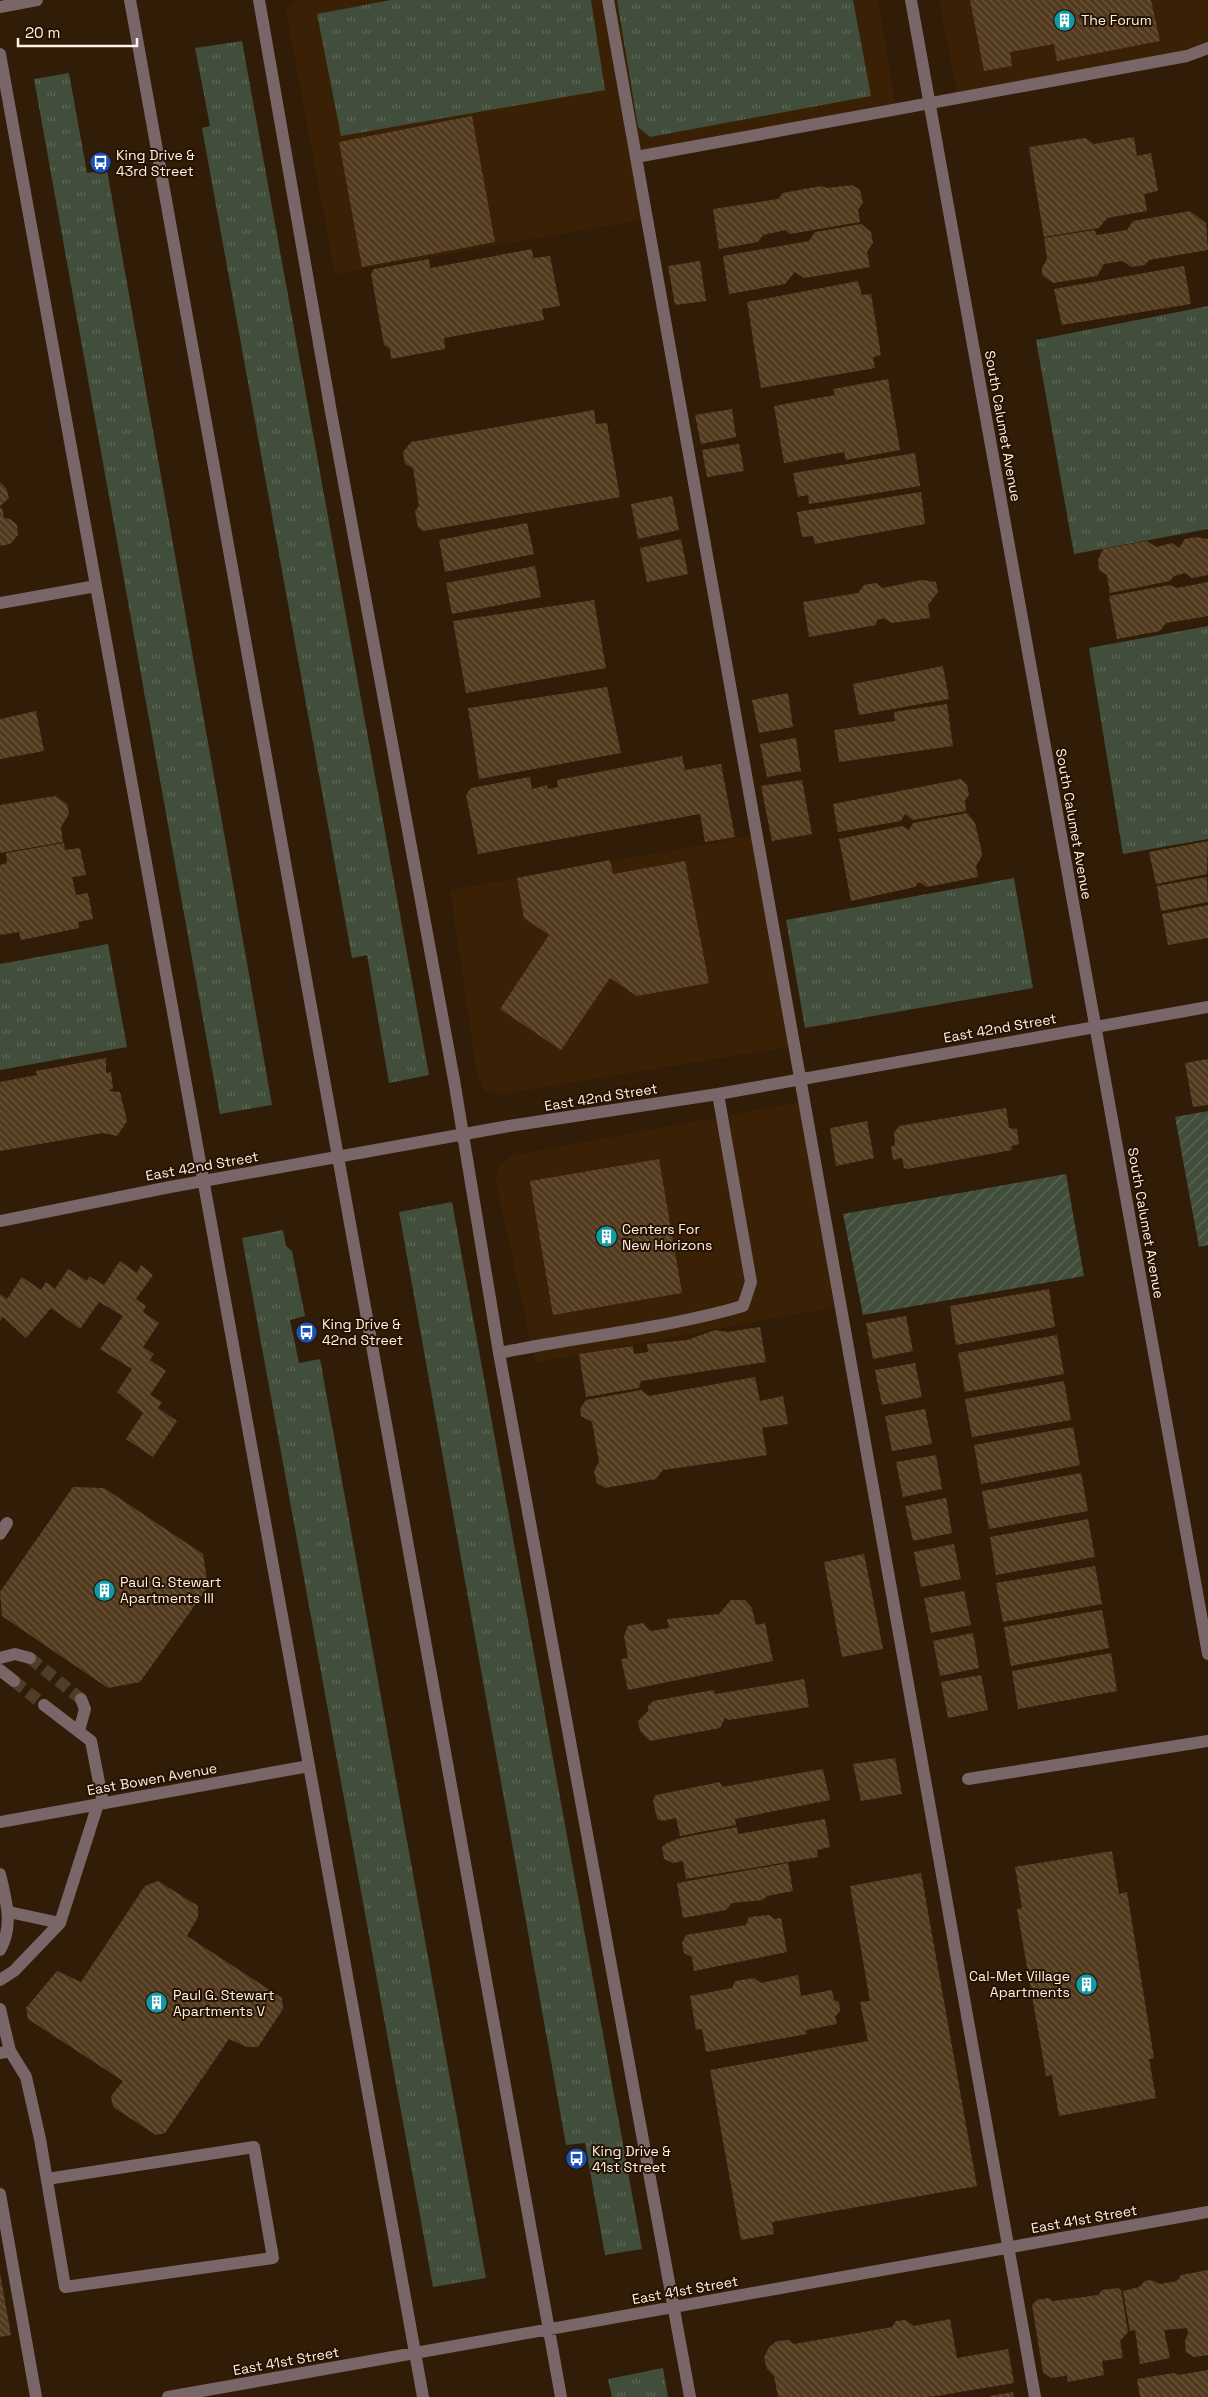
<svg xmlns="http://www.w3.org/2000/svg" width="1208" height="2397" viewBox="0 0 1208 2397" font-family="'Space Grotesk',sans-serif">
<defs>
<pattern id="grass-tufts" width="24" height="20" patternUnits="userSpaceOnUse" patternTransform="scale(1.25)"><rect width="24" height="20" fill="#404e3b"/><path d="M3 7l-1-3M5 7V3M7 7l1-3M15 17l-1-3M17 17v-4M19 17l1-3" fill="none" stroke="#5d6857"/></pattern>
<pattern id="garden-furrows" width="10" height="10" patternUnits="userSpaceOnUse" patternTransform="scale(1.25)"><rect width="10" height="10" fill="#404e3b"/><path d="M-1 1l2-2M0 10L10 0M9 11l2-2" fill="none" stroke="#5d6857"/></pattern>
<pattern id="building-back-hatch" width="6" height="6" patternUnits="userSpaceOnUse" patternTransform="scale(1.25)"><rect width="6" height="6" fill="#523a1f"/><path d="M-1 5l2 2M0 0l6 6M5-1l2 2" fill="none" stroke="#6c5740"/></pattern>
</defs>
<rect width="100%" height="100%" fill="#301c07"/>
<path fill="#3a2005" d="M 296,0 L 878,0 L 896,110 L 636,157 L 647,219 L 335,274 L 286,12 Z
M 939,0 L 1208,0 L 1208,48 L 958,98 Z
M 757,835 L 795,1046 L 504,1094 L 485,1091 L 477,1075 L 450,890 Z
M 805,1101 L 841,1306 L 535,1363 L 495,1178 L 500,1164 L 514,1155 Z"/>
<path fill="url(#grass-tufts)" d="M 391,0 L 591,0 L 605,90 L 341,136 L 317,14 Z
M 617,0 L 853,0 L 871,96 L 650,137 L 638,127 Z
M 242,41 L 429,1075 L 389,1083 L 367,955 L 352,958 L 202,128 L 210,126 L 195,48 Z
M 69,73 L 87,173 L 107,170 L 272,1105 L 220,1114 L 34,79 Z
M 1208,306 L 1208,529 L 1074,554 L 1036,340 Z
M 1208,626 L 1208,839 L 1123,854 L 1089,648 Z
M 1014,878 L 1033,988 L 805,1028 L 786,920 Z
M 108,944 L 127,1047 L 0,1070 L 0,964 Z
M 452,1202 L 642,2249 L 605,2255 L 585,2143 L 566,2145 L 399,1212 Z
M 283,1230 L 286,1246 L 292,1251 L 305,1316 L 290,1320 L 299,1363 L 320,1359 L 486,2278 L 433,2287 L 242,1238 Z
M 663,2368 L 668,2397 L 612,2397 L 608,2379 Z"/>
<path fill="url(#garden-furrows)" d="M 1208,1111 L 1208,1245 L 1199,1247 L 1175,1117 Z
M 1066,1174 L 1084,1276 L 863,1315 L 843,1214 Z"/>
<path fill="url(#building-back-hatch)" d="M 970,0 L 1151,0 L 1160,41 L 1057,61 L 1054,44 L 1010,52 L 1012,66 L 984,71 Z
M 472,116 L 495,242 L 362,267 L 339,142 Z
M 1134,137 L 1137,156 L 1151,153 L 1158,191 L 1144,194 L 1147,211 L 1107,218 L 1099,228 L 1044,237 L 1029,147 L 1085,138 L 1094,144 Z
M 852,185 L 860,190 L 863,203 L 858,210 L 860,222 L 790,234 L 786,230 L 763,235 L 758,242 L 719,249 L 713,209 L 778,199 L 783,193 L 821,186 L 827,188 Z
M 1190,211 L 1206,223 L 1208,250 L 1149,260 L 1145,265 L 1131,267 L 1123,261 L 1104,264 L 1097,276 L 1053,283 L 1042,275 L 1042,268 L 1047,259 L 1044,238 L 1094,230 L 1097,235 L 1127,230 L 1133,221 Z
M 861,224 L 871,232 L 873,243 L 867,252 L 870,267 L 804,278 L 795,272 L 785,284 L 729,294 L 723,256 L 809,241 L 815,232 Z
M 532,249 L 533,258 L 550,256 L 560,306 L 542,309 L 544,320 L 444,338 L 445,349 L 391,359 L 390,349 L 384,345 L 371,274 L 374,269 L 429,259 L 430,268 Z
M 700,261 L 706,301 L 675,305 L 668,266 Z
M 1184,266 L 1191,304 L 1062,325 L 1054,289 Z
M 858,281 L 862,295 L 871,294 L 881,355 L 873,357 L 875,368 L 761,388 L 747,302 Z
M 888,379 L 900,450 L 846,460 L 844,452 L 784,463 L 774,406 L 835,395 L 833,389 Z
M 732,409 L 736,437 L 701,444 L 695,415 Z
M 594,410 L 596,424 L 607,423 L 620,497 L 423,531 L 418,527 L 415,511 L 419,506 L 413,468 L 405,464 L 403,452 L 411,442 Z
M 739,444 L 744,471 L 707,477 L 702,450 Z
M 915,453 L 920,486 L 809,504 L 808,495 L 798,497 L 793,473 Z
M 0,482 L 6,488 L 9,498 L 0,506 Z
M 921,492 L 925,524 L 815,544 L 813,536 L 802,537 L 797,512 Z
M 672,496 L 679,530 L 638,539 L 631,504 Z
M 0,508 L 2,508 L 4,518 L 10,519 L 17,525 L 18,535 L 10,544 L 0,546 Z
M 527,523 L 534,554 L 445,572 L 439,540 Z
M 1197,537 L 1208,539 L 1208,575 L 1192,578 L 1185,573 L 1174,576 L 1170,581 L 1110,593 L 1107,575 L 1099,570 L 1098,560 L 1103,549 L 1147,541 L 1156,547 L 1172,543 L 1179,548 L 1185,539 Z
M 681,539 L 688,574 L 647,582 L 640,548 Z
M 535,566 L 541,597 L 452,614 L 446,583 Z
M 922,580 L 936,582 L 938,592 L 928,605 L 930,618 L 892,623 L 884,618 L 877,620 L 876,625 L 809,637 L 803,602 L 858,593 L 864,585 L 876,583 L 882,588 Z
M 1208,582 L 1208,616 L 1166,623 L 1160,631 L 1117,639 L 1109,596 L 1169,585 L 1177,588 Z
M 594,600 L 606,668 L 466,693 L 453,621 Z
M 943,666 L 949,699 L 859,715 L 853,684 Z
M 607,687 L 621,753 L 479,779 L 468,708 Z
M 788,693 L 793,727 L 759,733 L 752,700 Z
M 947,704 L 953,746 L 839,762 L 834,730 L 895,721 L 894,712 Z
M 36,711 L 44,751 L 0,759 L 0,719 Z
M 796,738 L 801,771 L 767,777 L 760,744 Z
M 682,756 L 685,770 L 721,764 L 735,837 L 705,842 L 700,814 L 478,854 L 466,795 L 471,788 L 530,777 L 532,789 L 547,785 L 548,789 L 558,787 L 557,780 Z
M 961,779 L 967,785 L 969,795 L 965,800 L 966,811 L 913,820 L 905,814 L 901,821 L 838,832 L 833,804 Z
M 802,780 L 812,834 L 772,841 L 761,786 Z
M 55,796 L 67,804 L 69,814 L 61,827 L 63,842 L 0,853 L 0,805 Z
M 967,813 L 975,823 L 981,848 L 982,856 L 976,866 L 978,877 L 927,887 L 919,882 L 915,887 L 851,901 L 839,839 L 902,826 L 909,830 L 913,823 Z
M 1208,841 L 1207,874 L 1156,884 L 1149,852 Z
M 64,843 L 65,850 L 80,848 L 86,875 L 72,877 L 76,895 L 88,893 L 93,919 L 78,922 L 79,928 L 21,940 L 19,932 L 0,935 L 0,865 L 7,863 L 6,853 Z
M 610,860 L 613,874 L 685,861 L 709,983 L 637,996 L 610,978 L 561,1050 L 500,1009 L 549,935 L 524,918 L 517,878 Z
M 1207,877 L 1208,902 L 1161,911 L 1157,886 Z
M 1208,905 L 1208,938 L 1168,945 L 1162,914 Z
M 106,1058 L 106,1073 L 111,1072 L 113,1088 L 109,1091 L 120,1092 L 127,1121 L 117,1136 L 103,1133 L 0,1151 L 0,1082 L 37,1075 L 36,1071 Z
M 1208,1059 L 1208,1105 L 1193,1107 L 1185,1063 Z
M 1006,1108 L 1009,1128 L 1017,1129 L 1019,1144 L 1011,1146 L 1012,1150 L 908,1169 L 904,1168 L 902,1158 L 893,1160 L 891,1147 L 895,1145 L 894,1133 L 899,1126 Z
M 867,1121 L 874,1158 L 836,1166 L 830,1128 Z
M 659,1159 L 682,1293 L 553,1315 L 530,1181 Z
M 120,1261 L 137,1273 L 141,1265 L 153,1275 L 136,1299 L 146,1306 L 143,1312 L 159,1323 L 143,1347 L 154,1354 L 150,1360 L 166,1371 L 150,1395 L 162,1402 L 158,1408 L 177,1421 L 153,1457 L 126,1439 L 143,1413 L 117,1392 L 132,1369 L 100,1349 L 123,1316 L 99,1302 L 80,1329 L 51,1308 L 26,1338 L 3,1317 L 0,1321 L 0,1294 L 7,1299 L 22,1277 L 41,1290 L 46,1282 L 55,1289 L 68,1269 L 87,1281 L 89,1276 L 104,1285 Z
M 1049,1289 L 1055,1327 L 956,1345 L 950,1306 Z
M 906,1316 L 913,1351 L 873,1359 L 866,1323 Z
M 760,1327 L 766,1362 L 641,1381 L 639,1388 L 586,1397 L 579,1354 L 633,1346 L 634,1354 L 648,1352 L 647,1344 L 687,1340 L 715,1330 L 727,1332 Z
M 1057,1335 L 1064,1374 L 965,1392 L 958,1353 Z
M 915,1363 L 922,1397 L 882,1405 L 875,1370 Z
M 755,1377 L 760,1401 L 783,1396 L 788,1424 L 762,1428 L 767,1455 L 663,1470 L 656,1479 L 605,1488 L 597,1483 L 594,1471 L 599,1462 L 592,1422 L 581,1416 L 580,1409 L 586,1400 L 641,1390 L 649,1396 Z
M 1064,1381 L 1071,1420 L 972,1437 L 965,1399 Z
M 925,1409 L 932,1444 L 892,1451 L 885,1416 Z
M 1073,1427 L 1080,1465 L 981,1484 L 974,1445 Z
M 936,1455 L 942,1489 L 903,1497 L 896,1462 Z
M 1081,1473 L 1088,1511 L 989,1529 L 982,1491 Z
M 73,1487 L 104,1488 L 203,1554 L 208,1587 L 140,1682 L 108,1688 L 2,1616 L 0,1592 Z
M 946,1498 L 952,1533 L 913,1541 L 905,1506 Z
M 1088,1519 L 1095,1557 L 996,1575 L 990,1537 Z
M 954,1544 L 961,1579 L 921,1587 L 914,1552 Z
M 864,1554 L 883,1649 L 842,1657 L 824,1562 Z
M 1095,1566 L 1102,1604 L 1003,1622 L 996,1583 Z
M 964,1591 L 971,1625 L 931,1633 L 924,1598 Z
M 731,1600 L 745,1600 L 752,1608 L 756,1625 L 765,1623 L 773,1661 L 628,1690 L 621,1659 L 628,1658 L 624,1636 L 628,1626 L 643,1623 L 650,1631 L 669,1628 L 667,1619 L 719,1614 Z
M 1102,1610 L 1109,1648 L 1011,1666 L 1004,1627 Z
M 973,1633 L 979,1668 L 940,1676 L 933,1641 Z
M 1111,1653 L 1117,1691 L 1018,1709 L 1012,1671 Z
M 981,1675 L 988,1710 L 948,1718 L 941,1682 Z
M 804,1679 L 809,1707 L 729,1720 L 725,1718 L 720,1728 L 650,1741 L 640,1731 L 638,1721 L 648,1711 L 648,1706 L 653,1701 L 713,1690 L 716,1694 Z
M 895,1758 L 902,1794 L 861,1801 L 853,1764 Z
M 823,1769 L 830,1800 L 735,1819 L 736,1825 L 680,1836 L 676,1818 L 662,1821 L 657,1819 L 653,1800 L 656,1795 L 720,1782 L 722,1787 Z
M 825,1819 L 830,1847 L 817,1850 L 818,1857 L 686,1879 L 683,1861 L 673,1863 L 664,1859 L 662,1847 L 667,1843 L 680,1838 L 737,1827 L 738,1834 Z
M 1112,1851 L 1119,1894 L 1127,1892 L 1154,2058 L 1149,2059 L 1156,2098 L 1059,2116 L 1052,2075 L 1046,2076 L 1017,1909 L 1022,1908 L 1015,1867 Z
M 788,1863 L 793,1891 L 767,1896 L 763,1900 L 732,1903 L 726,1910 L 683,1918 L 677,1883 Z
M 921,1873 L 977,2186 L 772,2222 L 774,2234 L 741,2240 L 710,2070 L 868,2041 L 860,2002 L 870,2001 L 850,1886 Z
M 158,1881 L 198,1906 L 198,1917 L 187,1936 L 282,1998 L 283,2009 L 258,2047 L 247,2047 L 229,2039 L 165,2133 L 156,2135 L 113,2107 L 111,2096 L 123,2081 L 28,2019 L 26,2008 L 57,1971 L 81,1982 L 145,1886 Z
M 769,1915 L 774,1919 L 781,1918 L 787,1952 L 694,1971 L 692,1957 L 684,1953 L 682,1943 L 686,1935 L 746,1925 L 749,1917 Z
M 798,1975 L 801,1996 L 832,1990 L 834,2000 L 839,2002 L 840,2011 L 835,2017 L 837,2024 L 806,2030 L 807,2034 L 706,2052 L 702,2029 L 696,2030 L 690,1996 L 732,1988 L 735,1981 L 754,1978 L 761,1983 Z
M 1208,2270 L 1208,2355 L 1194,2357 L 1186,2352 L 1185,2341 L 1188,2334 L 1187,2328 L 1164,2330 L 1170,2358 L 1140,2364 L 1135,2330 L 1130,2331 L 1123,2291 L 1139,2287 L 1145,2281 L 1151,2280 L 1160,2284 L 1177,2281 L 1181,2275 Z
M 0,2273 L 11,2335 L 0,2337 Z
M 1118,2288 L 1121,2290 L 1128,2332 L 1120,2341 L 1123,2358 L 1102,2361 L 1104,2375 L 1068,2382 L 1066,2373 L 1065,2376 L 1051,2378 L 1043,2372 L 1032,2305 L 1037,2300 L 1049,2298 L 1053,2301 L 1098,2295 L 1102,2290 Z
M 950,2319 L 957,2358 L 1008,2349 L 1014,2383 L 931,2397 L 778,2397 L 774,2376 L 767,2369 L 764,2358 L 769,2347 L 777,2341 L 788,2340 L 794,2344 L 892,2327 L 896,2321 L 905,2320 L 914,2326 Z
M 1208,2370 L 1208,2397 L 1140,2397 L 1137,2379 L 1174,2373 L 1178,2375 Z
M 1013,2392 L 1014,2397 L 990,2397 L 990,2396 Z"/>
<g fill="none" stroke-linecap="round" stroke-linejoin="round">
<path stroke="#4f3c29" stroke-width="12" stroke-dasharray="12 6" stroke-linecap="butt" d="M 30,1658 L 81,1699
M 14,1681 L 44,1705"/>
<path stroke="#786668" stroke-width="12" d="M 130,0 L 561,2397
M 259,0 L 331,412 L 454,1080 L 499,1353 L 690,2397
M 608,0 L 1035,2397
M 911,0 L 1208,1654
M 0,7 L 37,0
M 0,54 L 423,2397
M 636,157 L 1187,56 L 1208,48
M 0,603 L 96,586
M 0,1221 L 170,1187 L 509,1126 L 718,1094 L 1208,1007
M 499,1353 C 581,1336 664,1329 743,1306 L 751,1282 L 718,1094
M 0,1534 L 7,1523
M 0,1658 L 15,1654 L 30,1658
M 0,1670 L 14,1681
M 44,1705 L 91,1741 L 103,1803
M 79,1731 L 85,1709 L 81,1699
M 968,1779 L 1208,1741
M 0,1822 L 309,1766
M 0,1874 C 6,1900 14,1926 0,1950
M 9,1912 L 60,1923
M 0,1980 L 14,1971 L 60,1923 L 98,1804
M 0,2009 L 10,2051 L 0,2053
M 10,2051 L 26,2077 L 40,2139 L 65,2287 L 273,2258 L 254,2147 L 47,2179
M 0,2194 L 36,2397
M 168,2397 L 1208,2212"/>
</g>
<defs>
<symbol id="building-disc" viewBox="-11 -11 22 22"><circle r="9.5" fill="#0f9aa8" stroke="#261201"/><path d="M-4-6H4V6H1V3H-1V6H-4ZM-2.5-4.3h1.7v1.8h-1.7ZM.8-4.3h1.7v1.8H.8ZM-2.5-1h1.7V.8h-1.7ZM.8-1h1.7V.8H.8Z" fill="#fff"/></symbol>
<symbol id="bus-disc" viewBox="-11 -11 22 22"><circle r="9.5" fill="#1a4fb4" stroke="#261201"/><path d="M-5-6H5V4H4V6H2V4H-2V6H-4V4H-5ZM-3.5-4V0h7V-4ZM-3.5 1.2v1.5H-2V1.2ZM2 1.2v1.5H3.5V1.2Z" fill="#fff"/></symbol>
</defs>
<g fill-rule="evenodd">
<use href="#building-disc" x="1052" y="8" width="25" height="25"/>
<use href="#bus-disc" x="88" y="150" width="25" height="25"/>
<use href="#building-disc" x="594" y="1224" width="25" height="25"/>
<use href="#bus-disc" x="294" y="1320" width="25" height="25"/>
<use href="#building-disc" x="92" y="1578" width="25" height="25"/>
<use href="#building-disc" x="1074" y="1972" width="25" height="25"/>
<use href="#building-disc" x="144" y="1990" width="25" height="25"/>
<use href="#bus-disc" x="564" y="2146" width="25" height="25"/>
</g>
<g text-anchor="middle" stroke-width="4" stroke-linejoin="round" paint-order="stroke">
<g font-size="14" fill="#fef2e8" stroke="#261201" text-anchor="start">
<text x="1081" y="25">The Forum</text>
<text x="116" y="160">King Drive &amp;<tspan x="116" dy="16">43rd Street</tspan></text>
<text x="622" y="1234">Centers For<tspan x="622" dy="16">New Horizons</tspan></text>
<text x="322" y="1329">King Drive &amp;<tspan x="322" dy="16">42nd Street</tspan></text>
<text x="120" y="1587">Paul G. Stewart<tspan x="120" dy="16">Apartments III</tspan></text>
<text x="1070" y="1981" text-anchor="end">Cal-Met Village<tspan x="1070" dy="16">Apartments</tspan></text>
<text x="173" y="2000">Paul G. Stewart<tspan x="173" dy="16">Apartments V</tspan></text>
<text x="592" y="2156">King Drive &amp;<tspan x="592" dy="16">41st Street</tspan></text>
</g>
<g font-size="14" fill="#fef2e8" stroke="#261201">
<text transform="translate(1003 426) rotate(80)" y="5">South Calumet Avenue</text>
<text transform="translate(1074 824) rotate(80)" y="5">South Calumet Avenue</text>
<text transform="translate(1000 1028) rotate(-10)" y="5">East 42nd Street</text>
<text transform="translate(601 1097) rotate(-9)" y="5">East 42nd Street</text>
<text transform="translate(202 1166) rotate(-10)" y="5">East 42nd Street</text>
<text transform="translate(1146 1223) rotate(80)" y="5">South Calumet Avenue</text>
<text transform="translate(152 1779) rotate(-10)" y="5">East Bowen Avenue</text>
<text transform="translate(1084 2219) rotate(-10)" y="5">East 41st Street</text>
<text transform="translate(685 2290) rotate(-10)" y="5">East 41st Street</text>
<text transform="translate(286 2361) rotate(-10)" y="5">East 41st Street</text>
</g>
</g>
<path d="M18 38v8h119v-8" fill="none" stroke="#fef2e8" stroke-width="2.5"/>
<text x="25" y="38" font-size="15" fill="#fef2e8" stroke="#261201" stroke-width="4" paint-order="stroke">20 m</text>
</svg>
